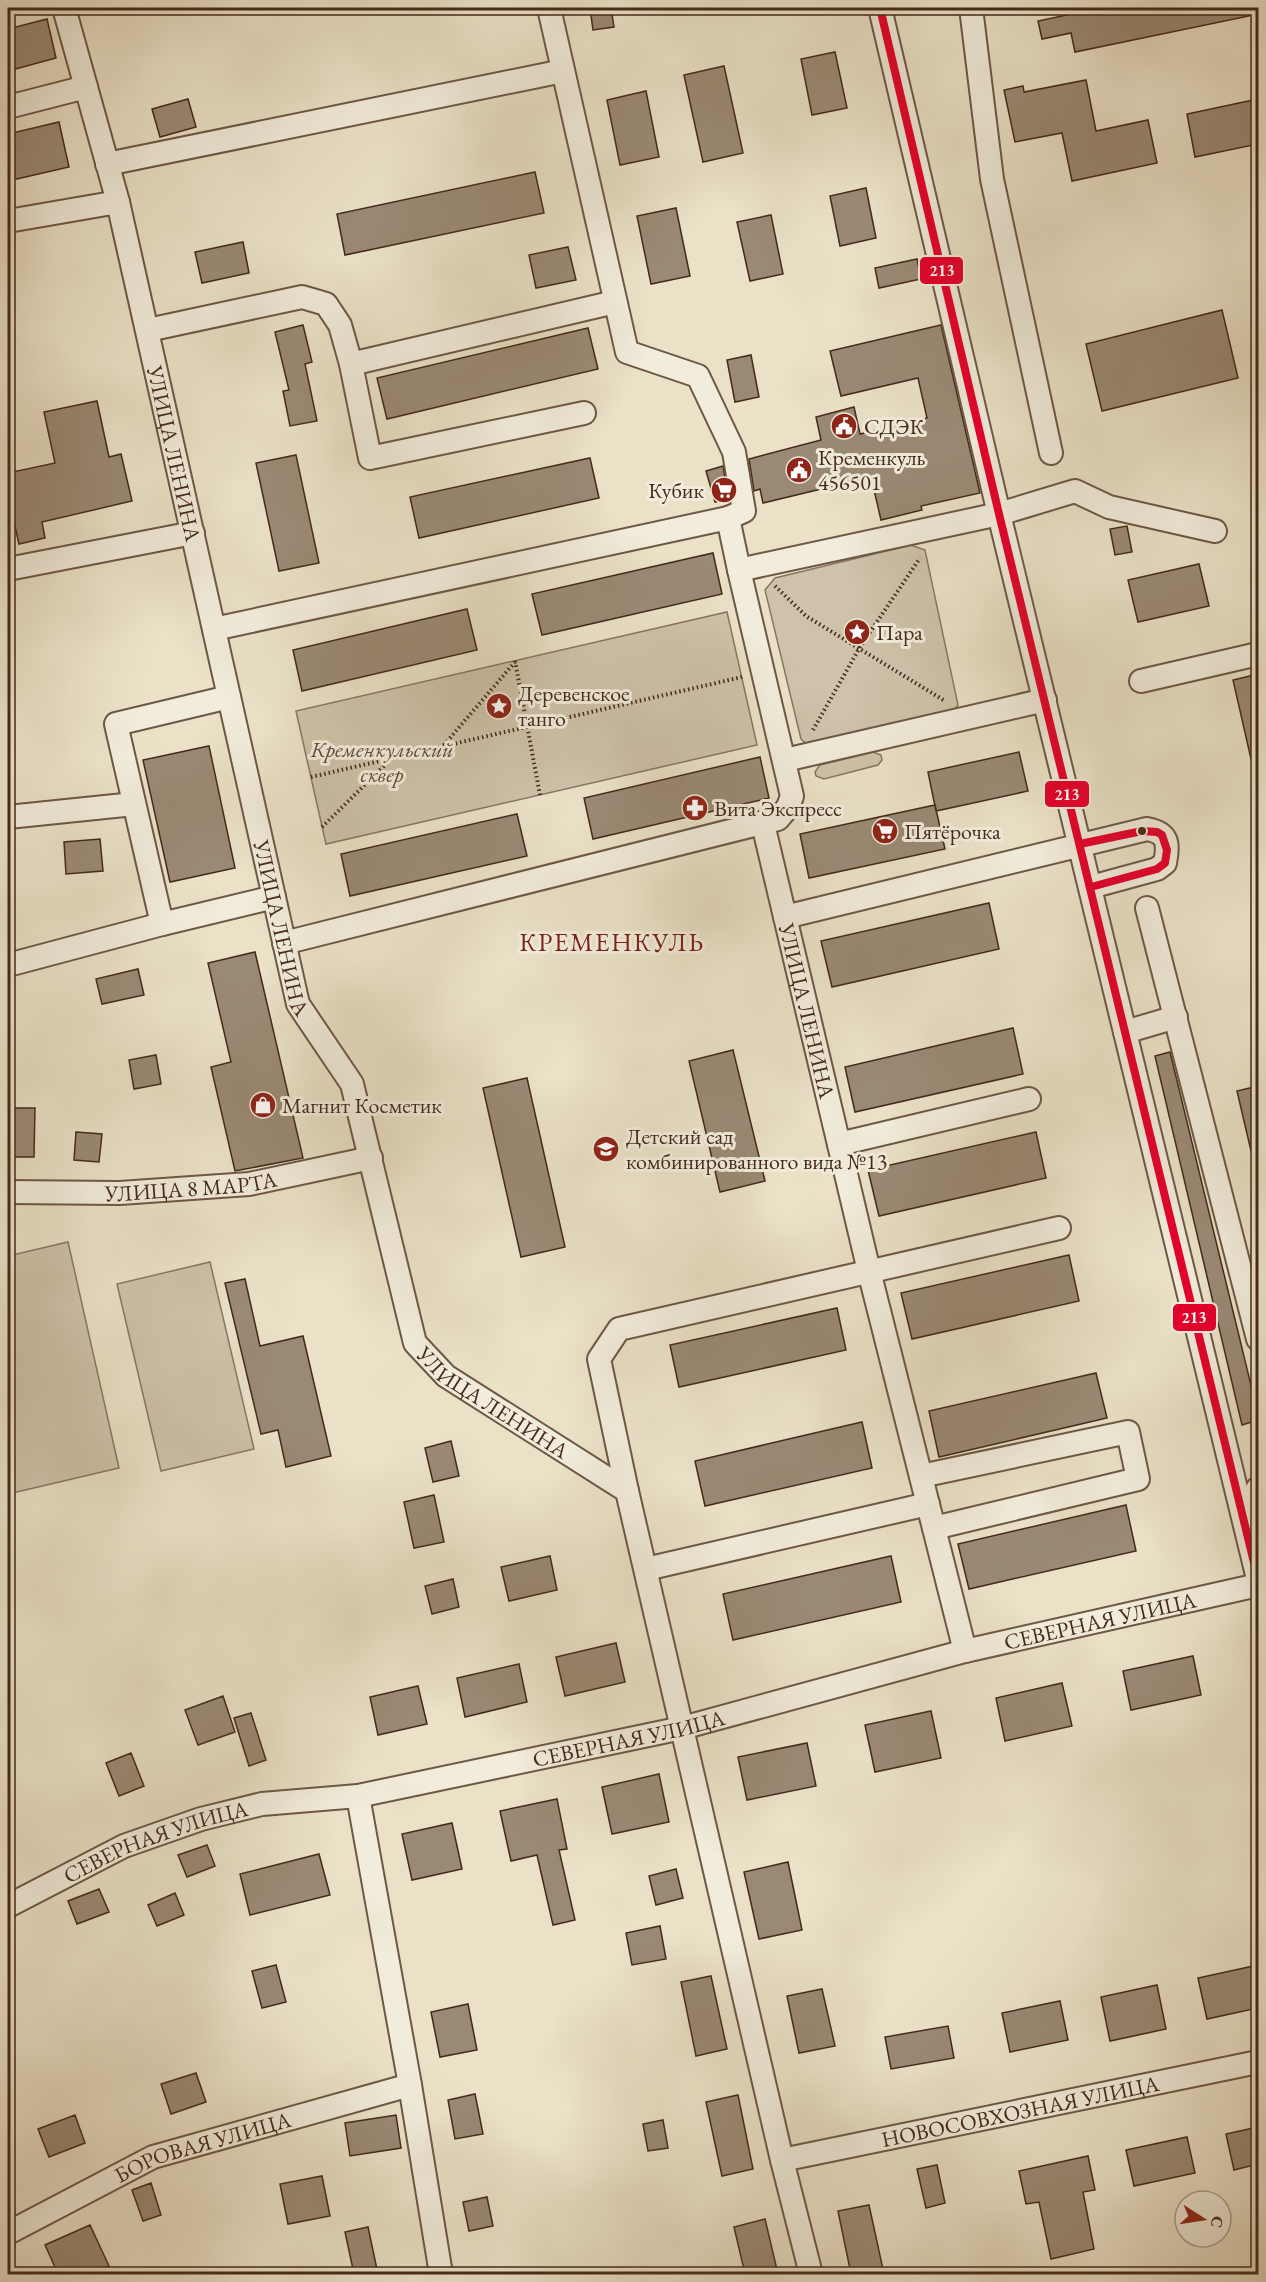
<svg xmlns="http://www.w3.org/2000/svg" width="1266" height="2282" viewBox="0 0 1266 2282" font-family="'EB Garamond',serif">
<rect width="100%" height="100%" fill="#eae1c7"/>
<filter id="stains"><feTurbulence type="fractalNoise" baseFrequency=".00333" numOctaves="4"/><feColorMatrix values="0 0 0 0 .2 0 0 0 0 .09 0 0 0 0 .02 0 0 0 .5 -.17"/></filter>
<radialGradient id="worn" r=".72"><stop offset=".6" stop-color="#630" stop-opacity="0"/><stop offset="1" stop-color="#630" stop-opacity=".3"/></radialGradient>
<path fill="#cec2aa" stroke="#897662" stroke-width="1.5" d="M 911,545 L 925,550 L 958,705 L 949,716 L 811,748 L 801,739 L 765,590 L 775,578 Z
M 727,612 L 757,745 L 326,844 L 296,711 Z
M 873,752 L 881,755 L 882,760 L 878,765 L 824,779 L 816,776 L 815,772 L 820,765 Z
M 68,1242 L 119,1468 L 8,1494 L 8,1256 Z
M 210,1262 L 254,1449 L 161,1471 L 117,1284 Z"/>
<path fill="#9a8974" stroke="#44291a" stroke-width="1.5" d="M 590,8 L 611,8 L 614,27 L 593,30 Z
M 1066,8 L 1248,8 L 1249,16 L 1075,52 L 1071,33 L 1042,39 L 1038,21 L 1067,15 Z
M 47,19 L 56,58 L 8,71 L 8,29 Z
M 835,52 L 847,108 L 812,115 L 801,59 Z
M 724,66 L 743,153 L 703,162 L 684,75 Z
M 1086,80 L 1096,131 L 1148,120 L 1157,163 L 1072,181 L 1062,133 L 1015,142 L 1004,90 L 1023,86 L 1024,92 Z
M 646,91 L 659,157 L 620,165 L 607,100 Z
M 188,99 L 196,127 L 160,137 L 152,109 Z
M 1258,99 L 1258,144 L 1195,157 L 1187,114 Z
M 59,122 L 69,167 L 8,181 L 8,134 Z
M 535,172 L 544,213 L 345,255 L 337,214 Z
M 866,188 L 876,238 L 840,246 L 830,196 Z
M 676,208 L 690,276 L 651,284 L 637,216 Z
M 771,215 L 783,274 L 750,281 L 737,222 Z
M 243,242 L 249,273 L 202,283 L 195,252 Z
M 568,247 L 576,280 L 536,288 L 529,255 Z
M 917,259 L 921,279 L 879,288 L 875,268 Z
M 1222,310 L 1238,378 L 1102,411 L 1086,344 Z
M 303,325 L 312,362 L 305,364 L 317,421 L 290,426 L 283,391 L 289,390 L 275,332 Z
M 941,325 L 980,493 L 921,506 L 922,510 L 881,520 L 871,477 L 763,503 L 760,489 L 754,491 L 749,459 L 821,440 L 816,417 L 854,407 L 860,434 L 927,418 L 918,378 L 841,396 L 830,351 Z
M 588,328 L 598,369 L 387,419 L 377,378 Z
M 751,355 L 759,397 L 735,402 L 727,360 Z
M 97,401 L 109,457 L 121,454 L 132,501 L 42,522 L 45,538 L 19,544 L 14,522 L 8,524 L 8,473 L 55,463 L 44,412 Z
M 296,455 L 319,563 L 279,571 L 256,463 Z
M 590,458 L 599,498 L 419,538 L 410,497 Z
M 723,466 L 728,499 L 715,502 L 706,471 Z
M 1127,526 L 1132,552 L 1115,555 L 1110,529 Z
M 713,553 L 722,594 L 542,635 L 532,594 Z
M 1199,564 L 1209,606 L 1138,622 L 1128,580 Z
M 467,609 L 477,650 L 302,691 L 293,650 Z
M 1258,674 L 1258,758 L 1251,759 L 1233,680 Z
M 209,746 L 235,868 L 170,882 L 143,760 Z
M 1019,752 L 1028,791 L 936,811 L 928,772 Z
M 760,757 L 769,798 L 593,839 L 584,798 Z
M 935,805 L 945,849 L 809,878 L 800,834 Z
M 517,814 L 527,856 L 350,896 L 341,854 Z
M 100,839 L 103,871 L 66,874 L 64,842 Z
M 989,903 L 999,949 L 832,987 L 821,941 Z
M 255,952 L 303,1158 L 235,1171 L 211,1067 L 231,1062 L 208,963 Z
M 138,969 L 144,995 L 102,1004 L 96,979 Z
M 1013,1028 L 1023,1074 L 855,1112 L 845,1067 Z
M 733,1050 L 765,1181 L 720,1192 L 689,1061 Z
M 1170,1052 L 1258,1414 L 1258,1420 L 1242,1425 L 1155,1056 Z
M 156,1055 L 161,1084 L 134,1089 L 129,1060 Z
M 527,1078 L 565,1247 L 521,1257 L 483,1088 Z
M 1258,1086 L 1258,1150 L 1251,1151 L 1237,1091 Z
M 8,1108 L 35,1108 L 34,1157 L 8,1157 Z
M 76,1132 L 102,1134 L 99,1162 L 74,1160 Z
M 1036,1132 L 1046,1178 L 879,1216 L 868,1170 Z
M 1069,1255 L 1079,1301 L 912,1339 L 901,1293 Z
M 245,1279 L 260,1346 L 303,1336 L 331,1456 L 286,1467 L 278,1430 L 261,1434 L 225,1283 Z
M 837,1308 L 846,1350 L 679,1387 L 670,1345 Z
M 1096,1373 L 1107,1418 L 939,1457 L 929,1411 Z
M 862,1422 L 872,1468 L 705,1506 L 695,1461 Z
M 451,1441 L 459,1476 L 433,1482 L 425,1448 Z
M 434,1495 L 444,1542 L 414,1548 L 404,1502 Z
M 1126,1505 L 1136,1551 L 969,1589 L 958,1544 Z
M 550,1556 L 557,1590 L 509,1601 L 501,1567 Z
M 891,1556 L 901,1602 L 733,1640 L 723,1594 Z
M 453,1579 L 459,1607 L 432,1614 L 425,1586 Z
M 616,1643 L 625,1682 L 565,1696 L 556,1657 Z
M 1193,1656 L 1201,1695 L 1131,1710 L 1123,1671 Z
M 519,1664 L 527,1702 L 465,1717 L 457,1678 Z
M 1062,1683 L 1072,1726 L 1005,1741 L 996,1698 Z
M 418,1686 L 427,1724 L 378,1735 L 370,1697 Z
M 223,1696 L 235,1732 L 198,1745 L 185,1710 Z
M 931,1711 L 941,1758 L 875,1772 L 865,1725 Z
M 251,1713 L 266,1760 L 249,1766 L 234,1718 Z
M 807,1743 L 816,1786 L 747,1800 L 738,1757 Z
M 131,1753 L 144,1786 L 119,1796 L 106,1763 Z
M 659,1774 L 669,1822 L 612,1834 L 602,1787 Z
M 557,1799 L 567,1849 L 559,1850 L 575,1920 L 553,1925 L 537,1855 L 511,1861 L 500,1811 Z
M 452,1823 L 462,1869 L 412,1880 L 402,1834 Z
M 207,1845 L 215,1866 L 187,1877 L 178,1855 Z
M 319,1854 L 330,1895 L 250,1915 L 240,1874 Z
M 788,1862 L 802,1930 L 759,1939 L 744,1872 Z
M 676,1869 L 683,1898 L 656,1905 L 649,1876 Z
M 99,1889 L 109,1912 L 77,1924 L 68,1901 Z
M 175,1893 L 184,1915 L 157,1926 L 148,1905 Z
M 660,1926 L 666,1959 L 632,1965 L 626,1933 Z
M 276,1965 L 286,2002 L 262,2008 L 252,1971 Z
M 1258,1965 L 1258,2008 L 1207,2019 L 1198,1978 Z
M 711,1976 L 727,2049 L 696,2056 L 681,1982 Z
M 1157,1985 L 1166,2029 L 1110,2041 L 1101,1997 Z
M 822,1989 L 835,2046 L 799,2053 L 787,1996 Z
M 1060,2001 L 1068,2040 L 1010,2052 L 1002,2013 Z
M 468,2004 L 477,2050 L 440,2057 L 431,2012 Z
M 948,2026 L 954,2058 L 891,2069 L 885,2037 Z
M 196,2073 L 206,2102 L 171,2114 L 161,2084 Z
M 475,2094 L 483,2134 L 455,2139 L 448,2100 Z
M 738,2095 L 753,2169 L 722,2176 L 706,2102 Z
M 75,2115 L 85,2143 L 49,2157 L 38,2129 Z
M 396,2115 L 401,2148 L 350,2156 L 345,2123 Z
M 663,2120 L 668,2148 L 648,2151 L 643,2124 Z
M 1258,2127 L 1258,2164 L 1234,2170 L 1226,2134 Z
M 1187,2137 L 1195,2173 L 1134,2186 L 1126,2150 Z
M 1088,2156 L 1095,2190 L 1083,2192 L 1094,2249 L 1051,2259 L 1039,2202 L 1026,2204 L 1019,2171 Z
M 937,2165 L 945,2203 L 926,2208 L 917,2169 Z
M 322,2176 L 330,2216 L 288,2224 L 280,2184 Z
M 151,2183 L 161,2215 L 143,2221 L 132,2190 Z
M 487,2197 L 493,2226 L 469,2231 L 463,2202 Z
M 869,2205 L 884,2274 L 851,2274 L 838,2211 Z
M 765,2219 L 778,2274 L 745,2274 L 734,2227 Z
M 90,2225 L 109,2266 L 90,2274 L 58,2274 L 45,2245 Z
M 368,2227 L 378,2274 L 354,2274 L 345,2232 Z"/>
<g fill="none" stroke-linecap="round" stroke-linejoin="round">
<defs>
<g id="minor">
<path id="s1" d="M 64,8 L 118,202 L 298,1004 L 352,1084 L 415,1343 L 446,1376 L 627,1491 L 782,2160 L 811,2274"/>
<path d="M 549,8 L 627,352 L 698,376 L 734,452 L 744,511 L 728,518"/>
<path d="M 880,8 L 999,514 L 1258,1579"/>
<path d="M 971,8 L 992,179 L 1051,453"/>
<path d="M 8,107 L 86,87"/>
<path d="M 107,164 L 563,71"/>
<path d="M 8,221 L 118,202"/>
<path d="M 148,330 L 302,297 L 326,304 L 340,325 L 351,364 L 615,302"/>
<path d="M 351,364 L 370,458 L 584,413"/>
<path d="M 8,569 L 193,533"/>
<path d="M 214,629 L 728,518 L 739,570 L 999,514 L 1075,491 L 1109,507 L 1215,531"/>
<path d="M 1141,681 L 1258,654"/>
<path d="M 229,697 L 116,724 L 162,924 L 274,897"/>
<path d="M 785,760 L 1045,700"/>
<path d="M 8,817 L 134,804"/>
<path id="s2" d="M 763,824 L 869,1271 L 965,1651"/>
<path d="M 1147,908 L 1258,1339"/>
<path d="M 785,917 L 1147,829 C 1168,833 1169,843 1165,863 L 1157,869 L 1091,887"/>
<path d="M 284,943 L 778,819 L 788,807 L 792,796 L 739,570"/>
<path d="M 8,965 L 162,924"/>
<path d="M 1125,1032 L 1176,1017"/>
<path d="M 839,1144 L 1029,1099"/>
<path id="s3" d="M 8,1192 L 120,1193 L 249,1184 L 371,1158"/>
<path d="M 921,1476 L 1128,1432 L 1138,1479 L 934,1528"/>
<path d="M 1258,1488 L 1243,1514 L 1258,1510"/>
<path d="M 627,1491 L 599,1359 L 619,1329 L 1059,1228"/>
<path d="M 646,1569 L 928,1504"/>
<path d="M 358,1796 L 410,2085 L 441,2274"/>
<path id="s4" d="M 8,1906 L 124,1846 L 201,1819 L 262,1804 L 358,1796 L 682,1728 L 965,1651 L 1258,1585"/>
<path id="s5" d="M 782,2160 L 1258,2062"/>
<path id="s6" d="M 8,2233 L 153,2157 L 410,2085"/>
</g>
</defs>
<use href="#minor" stroke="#6e5745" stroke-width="26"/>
<path stroke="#44291a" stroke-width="4" stroke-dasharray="1.5 3" stroke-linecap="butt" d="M 775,586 L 806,616 L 945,701
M 515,661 L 540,795
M 813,730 L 860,647 L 920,558
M 444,745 L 515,662
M 311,777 L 742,677
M 322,827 L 390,760"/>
<use href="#minor" stroke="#f1ecdb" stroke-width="22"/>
<defs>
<path id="bus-1" d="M 880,8 L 999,514 L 1258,1579
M 1080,844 L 1142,831 L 1157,832 L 1162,835 L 1167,850 L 1165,863 L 1157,869 L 1091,887"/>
</defs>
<use href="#bus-1" stroke="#f1ecdb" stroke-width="12"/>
<use href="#bus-1" stroke="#e4002b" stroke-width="8"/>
</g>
<defs>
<symbol id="civic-disc" viewBox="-11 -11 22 22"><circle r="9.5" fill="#8f2418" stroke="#f1ecdb"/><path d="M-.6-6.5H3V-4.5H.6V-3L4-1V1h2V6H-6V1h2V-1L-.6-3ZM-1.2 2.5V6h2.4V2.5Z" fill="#fff"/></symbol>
<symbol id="supermarket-disc" viewBox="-11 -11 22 22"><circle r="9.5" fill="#8f2418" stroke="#f1ecdb"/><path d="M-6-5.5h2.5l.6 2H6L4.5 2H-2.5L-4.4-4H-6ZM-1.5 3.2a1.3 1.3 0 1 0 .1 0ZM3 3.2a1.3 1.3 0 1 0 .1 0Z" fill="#fff"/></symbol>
<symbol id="sight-disc" viewBox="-11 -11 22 22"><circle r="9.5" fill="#8f2418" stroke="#f1ecdb"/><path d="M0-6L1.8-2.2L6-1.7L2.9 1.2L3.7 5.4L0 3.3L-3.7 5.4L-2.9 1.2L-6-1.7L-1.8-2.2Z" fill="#fff"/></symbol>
<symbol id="pharmacy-disc" viewBox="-11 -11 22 22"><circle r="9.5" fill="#8f2418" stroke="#f1ecdb"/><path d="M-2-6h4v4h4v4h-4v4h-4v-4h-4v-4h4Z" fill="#fff"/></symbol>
<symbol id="shop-disc" viewBox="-11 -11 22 22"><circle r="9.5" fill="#8f2418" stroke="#f1ecdb"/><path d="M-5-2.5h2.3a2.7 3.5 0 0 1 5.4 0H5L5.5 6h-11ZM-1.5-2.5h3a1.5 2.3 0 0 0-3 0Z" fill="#fff"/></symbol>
<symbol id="school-disc" viewBox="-11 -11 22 22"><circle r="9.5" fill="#8f2418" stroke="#f1ecdb"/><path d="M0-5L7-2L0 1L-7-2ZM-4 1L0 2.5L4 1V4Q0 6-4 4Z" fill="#fff"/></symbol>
</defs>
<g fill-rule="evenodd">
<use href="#civic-disc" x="829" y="411" width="30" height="30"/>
<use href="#civic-disc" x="784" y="455" width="30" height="30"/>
<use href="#supermarket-disc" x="709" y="475" width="30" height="30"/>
<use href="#sight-disc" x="842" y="617" width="30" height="30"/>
<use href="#sight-disc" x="484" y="691" width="30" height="30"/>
<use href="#pharmacy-disc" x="680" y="793" width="30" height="30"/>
<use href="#supermarket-disc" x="870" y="816" width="30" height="30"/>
<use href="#shop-disc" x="248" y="1090" width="30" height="30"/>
<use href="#school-disc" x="591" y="1134" width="30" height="30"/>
</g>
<circle fill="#44291a" stroke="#f1ecdb" stroke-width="2" cx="1142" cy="831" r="5"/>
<g text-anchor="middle" stroke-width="6" stroke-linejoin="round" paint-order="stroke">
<g font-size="22" fill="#44291a" stroke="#f1ecdb" text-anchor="start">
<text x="864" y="434">СДЭК</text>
<text x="818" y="465">Кременкуль<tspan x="818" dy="25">456501</tspan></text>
<text x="704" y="498" text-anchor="end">Кубик</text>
<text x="876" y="640">Пара</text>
<text x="518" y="701">Деревенское<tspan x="518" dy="25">танго</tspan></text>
<text x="714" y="816">Вита Экспресс</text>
<text x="904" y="839">Пятёрочка</text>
<text x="282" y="1113">Магнит Косметик</text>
<text x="626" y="1144">Детский сад<tspan x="626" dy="25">комбинированного вида №13</tspan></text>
</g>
<g font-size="22" fill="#44291a" stroke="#f1ecdb">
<text dy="8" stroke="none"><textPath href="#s1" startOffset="459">УЛИЦА ЛЕНИНА</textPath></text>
<text dy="8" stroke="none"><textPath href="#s1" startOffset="945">УЛИЦА ЛЕНИНА</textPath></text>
<text dy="8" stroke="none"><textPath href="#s2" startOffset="192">УЛИЦА ЛЕНИНА</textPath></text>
<text dy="8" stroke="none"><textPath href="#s3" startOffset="183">УЛИЦА 8 МАРТА</textPath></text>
<text dy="8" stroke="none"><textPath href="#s1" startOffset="1485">УЛИЦА ЛЕНИНА</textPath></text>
<text dy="8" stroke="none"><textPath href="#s4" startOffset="1134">СЕВЕРНАЯ УЛИЦА</textPath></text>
<text dy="8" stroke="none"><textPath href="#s4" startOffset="648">СЕВЕРНАЯ УЛИЦА</textPath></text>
<text dy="8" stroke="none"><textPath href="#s4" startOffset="162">СЕВЕРНАЯ УЛИЦА</textPath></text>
<text dy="8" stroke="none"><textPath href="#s5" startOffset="243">НОВОСОВХОЗНАЯ УЛИЦА</textPath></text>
<text dy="8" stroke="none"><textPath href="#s6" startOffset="214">БОРОВАЯ УЛИЦА</textPath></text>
</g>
<g font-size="22" font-style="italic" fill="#604837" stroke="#f1ecdb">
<text x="382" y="757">Кременкульский<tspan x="382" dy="25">сквер</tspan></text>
</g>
<g font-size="26" letter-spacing="1.5" fill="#7a1f14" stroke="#f1ecdb">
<text x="612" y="951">КРЕМЕНКУЛЬ</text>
</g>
</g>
<g stroke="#f1ecdb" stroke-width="2">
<rect x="919" y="256" width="45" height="29" rx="6" fill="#e4002b"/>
<rect x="1044" y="780" width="46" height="28" rx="6" fill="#e4002b"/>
<rect x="1172" y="1303" width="45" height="29" rx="6" fill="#e4002b"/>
</g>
<g font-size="16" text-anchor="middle" font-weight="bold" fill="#fff">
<text x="942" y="276">213</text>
<text x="1067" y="800">213</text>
<text x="1194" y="1323">213</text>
</g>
<rect width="1266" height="2282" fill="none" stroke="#eae1c7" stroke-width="30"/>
<rect x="9" y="9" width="1248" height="2264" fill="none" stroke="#44291a" stroke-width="3"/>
<rect x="15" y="15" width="1236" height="2252" fill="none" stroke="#44291a" stroke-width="1.5"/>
<g transform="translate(1203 2219) rotate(102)"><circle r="28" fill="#f1ecdb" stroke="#ac9e8e" stroke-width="1.5"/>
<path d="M0-4.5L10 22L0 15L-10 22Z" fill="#8f2418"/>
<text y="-9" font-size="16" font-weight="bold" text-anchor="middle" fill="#44291a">С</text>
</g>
<rect width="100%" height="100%" filter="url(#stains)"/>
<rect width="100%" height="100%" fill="url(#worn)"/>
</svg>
